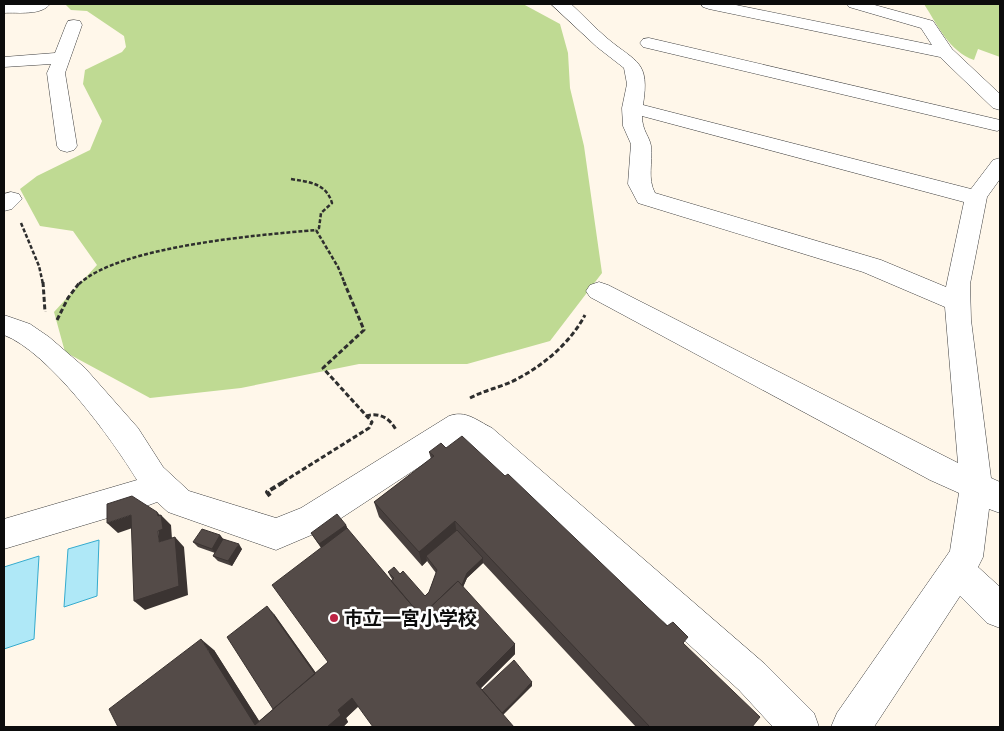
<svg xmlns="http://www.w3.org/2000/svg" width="1004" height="731" viewBox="0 0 1004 731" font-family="Merriweather,'Noto Sans JP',serif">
<rect width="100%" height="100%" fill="#fff7ea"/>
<path fill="#bfda93" d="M 65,4 L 523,4 L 560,24 L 568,53 L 570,88 L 584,146 L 602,273 L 550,341 L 467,364 L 359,364 L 241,388 L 150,398 L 65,352 L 54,312 L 97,265 L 73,231 L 40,226 L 20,189 L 37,176 L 90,150 L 102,121 L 83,84 L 85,70 L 122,52 L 126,47 L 124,36 L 87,11 L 71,10 Z
M 924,4 L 1000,4 L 1000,57 L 978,49 L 974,60 C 949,51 938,26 924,4 Z"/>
<path fill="#afe8f7" stroke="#35abce" d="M 99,540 L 97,596 L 64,607 L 68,549 Z
M 39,556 L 34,639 L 4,649 L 4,567 Z"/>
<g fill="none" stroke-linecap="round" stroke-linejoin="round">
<defs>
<path id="street" d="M 4,4 L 50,4 C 41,16 18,12 4,13 Z
M 551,4 L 571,4 C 583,15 595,28 608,39 C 637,63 650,61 643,105 L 971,189 L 993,160 L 1000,158 L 1000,179 L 987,197 L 970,284 L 971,320 L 991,478 L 1000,482 L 1000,513 L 989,509 L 983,557 L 978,567 L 1000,587 L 1000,628 L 987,623 L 960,596 L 874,727 L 831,727 L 837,713 L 950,551 L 959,493 L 930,480 L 590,297 L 586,291 L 590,285 L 599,282 L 608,285 L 958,463 L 945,307 L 863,272 L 638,203 L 628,184 L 631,144 L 623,126 L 622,108 L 627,84 L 624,68 L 597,47 ZM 642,116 L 964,202 L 946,287 L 881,260 L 655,193 C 647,178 653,163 651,146 C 650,137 642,131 642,116 Z
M 701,4 L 731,4 L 932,45 L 921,28 L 849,7 L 847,4 L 871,4 L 933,21 L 952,49 L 1000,94 L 1000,110 L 993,108 L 940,57 L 709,9 L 703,7 Z
M 74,20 L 80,21 L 82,25 L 65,73 L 77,146 L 74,150 L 67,152 L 60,150 L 57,146 L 47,73 L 51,64 L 4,67 L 4,57 L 55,53 L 66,25 L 68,21 Z
M 649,38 L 1000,120 L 1000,130 L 997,131 L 643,47 L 640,43 L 643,39 Z
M 11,192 L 19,194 L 22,199 L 12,209 L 4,211 L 4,194 Z
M 4,315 L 30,324 L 49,337 L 85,368 L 138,428 L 163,467 L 189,491 L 276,518 L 301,508 L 449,416 C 466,410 476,420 492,428 L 765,664 L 814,713 L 819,727 L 773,727 L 739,690 L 470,446 L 460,440 L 323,530 L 276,550 L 168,512 L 157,502 L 141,508 L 4,549 L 4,519 L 137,480 C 112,439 49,352 4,335 Z"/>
</defs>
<use href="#street" stroke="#3f3f3f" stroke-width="1"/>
<path stroke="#2e2e2e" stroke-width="2.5" stroke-dasharray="4 2" stroke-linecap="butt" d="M 291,179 C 309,182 326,183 332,203 L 321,213 L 319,228 L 316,230
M 21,223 L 39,266 L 43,284
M 79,284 C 120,246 259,235 316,230 L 338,267 L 345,284"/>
<path stroke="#2e2e2e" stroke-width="3" stroke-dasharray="5 2.5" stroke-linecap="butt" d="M 43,282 L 45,312
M 57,320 L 68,298 L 80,282
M 470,398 C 485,390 502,387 517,379 C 544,365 571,342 585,315
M 366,416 C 379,412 390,418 396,430
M 283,482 L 369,428 L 372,422 L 323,368 L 364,330 L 344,282"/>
<path stroke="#2e2e2e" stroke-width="4" stroke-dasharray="6 3" stroke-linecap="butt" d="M 270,496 L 267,492 L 285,481"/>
<use href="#street" fill="#fff" fill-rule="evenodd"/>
</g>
<path fill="#48403e" d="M 446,448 L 505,476 L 683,643 L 752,727 L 636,727 L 483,563 L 467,578 L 463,587 L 515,654 L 481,688 L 482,690 L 532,682 L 532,686 L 358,707 L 346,718 L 348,722 L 343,727 L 118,727 L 214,650 L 259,721 L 273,709 L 274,614 L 316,673 L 328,662 L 321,548 L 311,533 L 346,525 L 348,530 L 391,581 L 392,579 L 390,576 L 388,572 L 400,574 L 425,596 L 429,592 L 436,573 L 427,561 L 422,566 L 379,517 L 374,502 L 431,459 L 429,452 Z
M 220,535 L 223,539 L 242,549 L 232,566 L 218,561 L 213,556 L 215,553 L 198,547 L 193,542 Z"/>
<path fill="#3b3432" d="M 157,512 L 161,516 L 161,515 L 171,525 L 172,539 L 159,542 Z
M 131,515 L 141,525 L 118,533 L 107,523 Z
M 455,521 L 457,536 L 426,556 L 427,561 L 422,566 L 419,552 Z
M 346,525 L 348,530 L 322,549 L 319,544 Z
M 220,535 L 224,540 L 216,554 L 212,549 Z
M 175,537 L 184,547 L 188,595 L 145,610 L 134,601 Z
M 239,544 L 242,549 L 232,566 L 228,561 Z
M 483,558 L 483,563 L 467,578 L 460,594 L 424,627 L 467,573 Z
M 267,606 L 274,614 L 323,683 L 317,676 Z
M 201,639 L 214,650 L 263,727 L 255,725 Z
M 515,644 L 515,654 L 477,692 L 476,683 Z
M 532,682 L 532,686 L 499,719 L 499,716 Z
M 352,698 L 358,706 L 346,718 L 348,722 L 343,727 L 327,727 L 338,710 Z"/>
<path fill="#544b48" stroke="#3b3432" d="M 462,436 L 505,476 L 508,474 L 667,626 L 673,622 L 688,637 L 683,643 L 760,717 L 752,727 L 650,727 L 455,521 L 419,552 L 374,502 L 434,456 L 429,452 L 441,443 L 446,448 Z
M 132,496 L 157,512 L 158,516 L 161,515 L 163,529 L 158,531 L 159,542 L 175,537 L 179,586 L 134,601 L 131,515 L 107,523 L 107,504 Z
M 337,514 L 346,525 L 319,544 L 311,533 Z
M 347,528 L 421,616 L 458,581 L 515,644 L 476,683 L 514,727 L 373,727 L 352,698 L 338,710 L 341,715 L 327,727 L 118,727 L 109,709 L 201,639 L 255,725 L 328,662 L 272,585 Z
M 202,529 L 220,535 L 212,549 L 193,542 Z
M 457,530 L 483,558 L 467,573 L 462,585 L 458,581 L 421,616 L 391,581 L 394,578 L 388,572 L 394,567 L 400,574 L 403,571 L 425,596 L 429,592 L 437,570 L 426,556 Z
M 223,539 L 239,544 L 228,561 L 213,556 Z
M 267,606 L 315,674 L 273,709 L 227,637 Z
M 514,660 L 532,682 L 502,713 L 482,690 Z"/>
<circle fill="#bd2344" stroke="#fff" stroke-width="2" cx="334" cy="618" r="5"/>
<g text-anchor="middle" stroke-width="5" stroke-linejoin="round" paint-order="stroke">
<g font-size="19" font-weight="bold" fill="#0c0c0c" stroke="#fff" text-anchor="start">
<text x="344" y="625">市立一宮小学校</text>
</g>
</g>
<rect width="1004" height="731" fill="none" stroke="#0c0c0c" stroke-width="10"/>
</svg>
